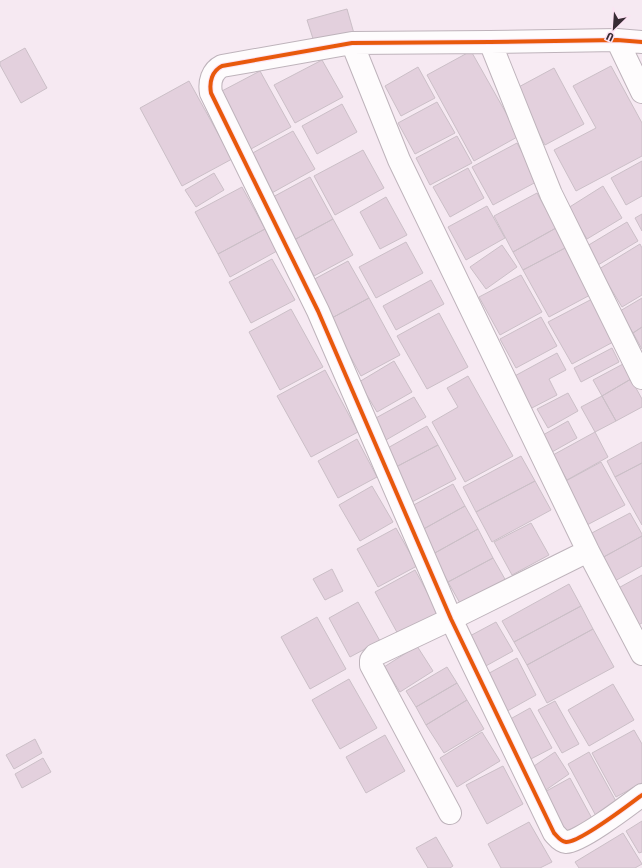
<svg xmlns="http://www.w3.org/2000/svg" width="642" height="868" viewBox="0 0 642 868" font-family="'Fira Sans Condensed',sans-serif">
<rect width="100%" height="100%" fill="#f6e9f2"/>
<path fill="#e3d0dd" stroke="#cbbfc7" d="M 347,9 L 355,37 L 316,48 L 307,20 Z
M 25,48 L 47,88 L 21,103 L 0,65 L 0,62 Z
M 471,51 L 519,136 L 474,161 L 427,75 Z
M 322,60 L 343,97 L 295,123 L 274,85 Z
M 611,66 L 642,123 L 642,156 L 576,191 L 554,150 L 596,128 L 573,86 Z
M 418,67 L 435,98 L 401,116 L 385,86 Z
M 554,68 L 584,124 L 545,145 L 515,89 Z
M 260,71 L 291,127 L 251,149 L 220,92 Z
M 189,81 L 232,159 L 182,186 L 140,108 Z
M 437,102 L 455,133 L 415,154 L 398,123 Z
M 342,104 L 357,132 L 317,154 L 302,126 Z
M 293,131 L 315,169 L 270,194 L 249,155 Z
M 457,136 L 472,163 L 430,185 L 416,158 Z
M 517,143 L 538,181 L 493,205 L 472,167 Z
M 363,150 L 384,188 L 335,215 L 314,176 Z
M 642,161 L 642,196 L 626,205 L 611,178 Z
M 468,168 L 484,198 L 450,217 L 433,187 Z
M 214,173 L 224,190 L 196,207 L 185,190 Z
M 310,177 L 333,219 L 294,240 L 271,198 Z
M 603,186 L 622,218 L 587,239 L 568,208 Z
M 242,187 L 265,229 L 218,254 L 195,212 Z
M 537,193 L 556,228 L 513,252 L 494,216 Z
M 386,197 L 407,235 L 380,249 L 360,212 Z
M 487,206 L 505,238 L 466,260 L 448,227 Z
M 642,214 L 642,231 L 635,218 Z
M 333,219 L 353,255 L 314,276 L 294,240 Z
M 627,222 L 638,241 L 598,265 L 587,246 Z
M 556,228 L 567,247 L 523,270 L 513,252 Z
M 265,229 L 277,251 L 230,277 L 218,254 Z
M 406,242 L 423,273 L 376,298 L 359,267 Z
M 640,244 L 642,248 L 642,295 L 622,307 L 599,269 Z
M 502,245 L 517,267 L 486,289 L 470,267 Z
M 567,247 L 592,294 L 549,317 L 523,270 Z
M 272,259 L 295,300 L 251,323 L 229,282 Z
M 348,261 L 369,298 L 330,319 L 309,282 Z
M 521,275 L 542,312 L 500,335 L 479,297 Z
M 431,280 L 444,304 L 396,330 L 383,306 Z
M 369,298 L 400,355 L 361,376 L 330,319 Z
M 642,298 L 642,327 L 633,333 L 620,311 Z
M 592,299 L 615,341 L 572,364 L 548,322 Z
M 291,309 L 323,367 L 280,390 L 249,332 Z
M 439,313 L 468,367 L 427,389 L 397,336 Z
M 541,317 L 557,346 L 516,368 L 500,339 Z
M 642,327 L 642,349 L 633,333 Z
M 612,348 L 619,362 L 581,382 L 574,368 Z
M 557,353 L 566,370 L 549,379 L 557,395 L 528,410 L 511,378 Z
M 394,361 L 412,392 L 377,412 L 359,382 Z
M 623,364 L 631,379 L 602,396 L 593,380 Z
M 325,370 L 358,432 L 311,457 L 277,396 Z
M 468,376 L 513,456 L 465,482 L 432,422 L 458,407 L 447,388 Z
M 631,379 L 642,399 L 642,407 L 616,421 L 602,396 Z
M 568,393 L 578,411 L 548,428 L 537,409 Z
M 602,396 L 616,421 L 595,432 L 581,407 Z
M 414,397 L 426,417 L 386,440 L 374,419 Z
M 568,421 L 577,438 L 552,452 L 543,435 Z
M 427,426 L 438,445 L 394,468 L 384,450 Z
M 595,432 L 608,457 L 567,480 L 553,455 Z
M 357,439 L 377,477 L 338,498 L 318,461 Z
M 642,442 L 642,463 L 615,477 L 607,461 Z
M 438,445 L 456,479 L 412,502 L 394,468 Z
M 521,456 L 535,481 L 476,512 L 463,487 Z
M 601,462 L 625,505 L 587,525 L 564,482 Z
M 642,463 L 642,525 L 615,477 Z
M 535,481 L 551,510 L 492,542 L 476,512 Z
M 453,484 L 465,506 L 420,531 L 408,508 Z
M 372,486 L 393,522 L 360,541 L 339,505 Z
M 465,506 L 478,529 L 433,554 L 420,531 Z
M 630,513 L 642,534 L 642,536 L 600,559 L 588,535 Z
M 531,523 L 549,555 L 512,575 L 494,542 Z
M 396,528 L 417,566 L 378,587 L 357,549 Z
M 478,529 L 493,558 L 448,582 L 433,554 Z
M 642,536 L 642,566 L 613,582 L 600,559 Z
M 493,558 L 510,588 L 465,612 L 448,582 Z
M 332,569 L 343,591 L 325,600 L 313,579 Z
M 415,570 L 439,614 L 399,636 L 375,592 Z
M 642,575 L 642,623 L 633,628 L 613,591 Z
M 569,584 L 581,606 L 514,642 L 502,621 Z
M 358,602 L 380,641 L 350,657 L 329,618 Z
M 581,606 L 593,629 L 527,665 L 514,642 Z
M 317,617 L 346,669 L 310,689 L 281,637 Z
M 496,622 L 513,651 L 484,667 L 468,637 Z
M 593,629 L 614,667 L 547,703 L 527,665 Z
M 417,646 L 433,671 L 400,692 L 384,667 Z
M 517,658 L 536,695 L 502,714 L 482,677 Z
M 447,667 L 457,683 L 416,707 L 406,691 Z
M 349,679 L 377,728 L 340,749 L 312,700 Z
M 457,683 L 467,700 L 426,725 L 416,707 Z
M 613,684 L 634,720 L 589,746 L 568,710 Z
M 467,700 L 484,729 L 444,753 L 426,725 Z
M 555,701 L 579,744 L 562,753 L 538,710 Z
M 530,708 L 552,748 L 527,761 L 505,722 Z
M 634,730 L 642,744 L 642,783 L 616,797 L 592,753 Z
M 482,732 L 500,761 L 457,787 L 440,758 Z
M 385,735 L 405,771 L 366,793 L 346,757 Z
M 35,739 L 42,753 L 14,769 L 6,755 Z
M 555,752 L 569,774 L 543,792 L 528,770 Z
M 589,752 L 618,805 L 596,816 L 568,764 Z
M 43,758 L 51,772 L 22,788 L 15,774 Z
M 503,766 L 523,804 L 487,824 L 466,785 Z
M 570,778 L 595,824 L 566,839 L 541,794 Z
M 642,821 L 642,852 L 639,853 L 626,831 Z
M 529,822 L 552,862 L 540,868 L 501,868 L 488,844 Z
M 623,833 L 642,864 L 635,868 L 579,868 L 575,862 Z
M 436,837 L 453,866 L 450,868 L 428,868 L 416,848 Z"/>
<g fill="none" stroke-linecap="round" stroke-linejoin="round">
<defs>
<path id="minor" d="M 617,40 L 642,92
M 490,42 L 551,194 L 642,378
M 642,42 L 617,40 L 490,42 L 352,43 L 222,66 C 212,71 209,82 211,93 L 318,311 L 451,619 L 554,833 C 558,837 560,841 566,842 C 579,843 630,804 642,795
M 352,43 L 399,160 L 588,551 L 642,654
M 450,813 L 371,665 L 371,660 L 375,655 L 451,619 L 588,551"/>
</defs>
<use href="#minor" stroke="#beb3bb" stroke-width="24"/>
<use href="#minor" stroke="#fefcfd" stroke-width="22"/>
<defs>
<path id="cycleway" d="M 642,42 L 617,40 L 490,42 L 352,43 L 222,66 C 212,71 209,82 211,93 L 318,311 L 451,619 L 554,833 C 558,837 560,841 566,842 C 579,843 630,804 642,795"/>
</defs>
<use href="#cycleway" stroke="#fce3f3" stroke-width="6"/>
<use href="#cycleway" stroke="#e8590c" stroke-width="4"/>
</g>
<g transform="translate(614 28) rotate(205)" stroke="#fce3f3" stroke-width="3" paint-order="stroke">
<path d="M0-3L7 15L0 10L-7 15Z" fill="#382c34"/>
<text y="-6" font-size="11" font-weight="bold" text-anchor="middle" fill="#382c34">U</text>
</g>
</svg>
